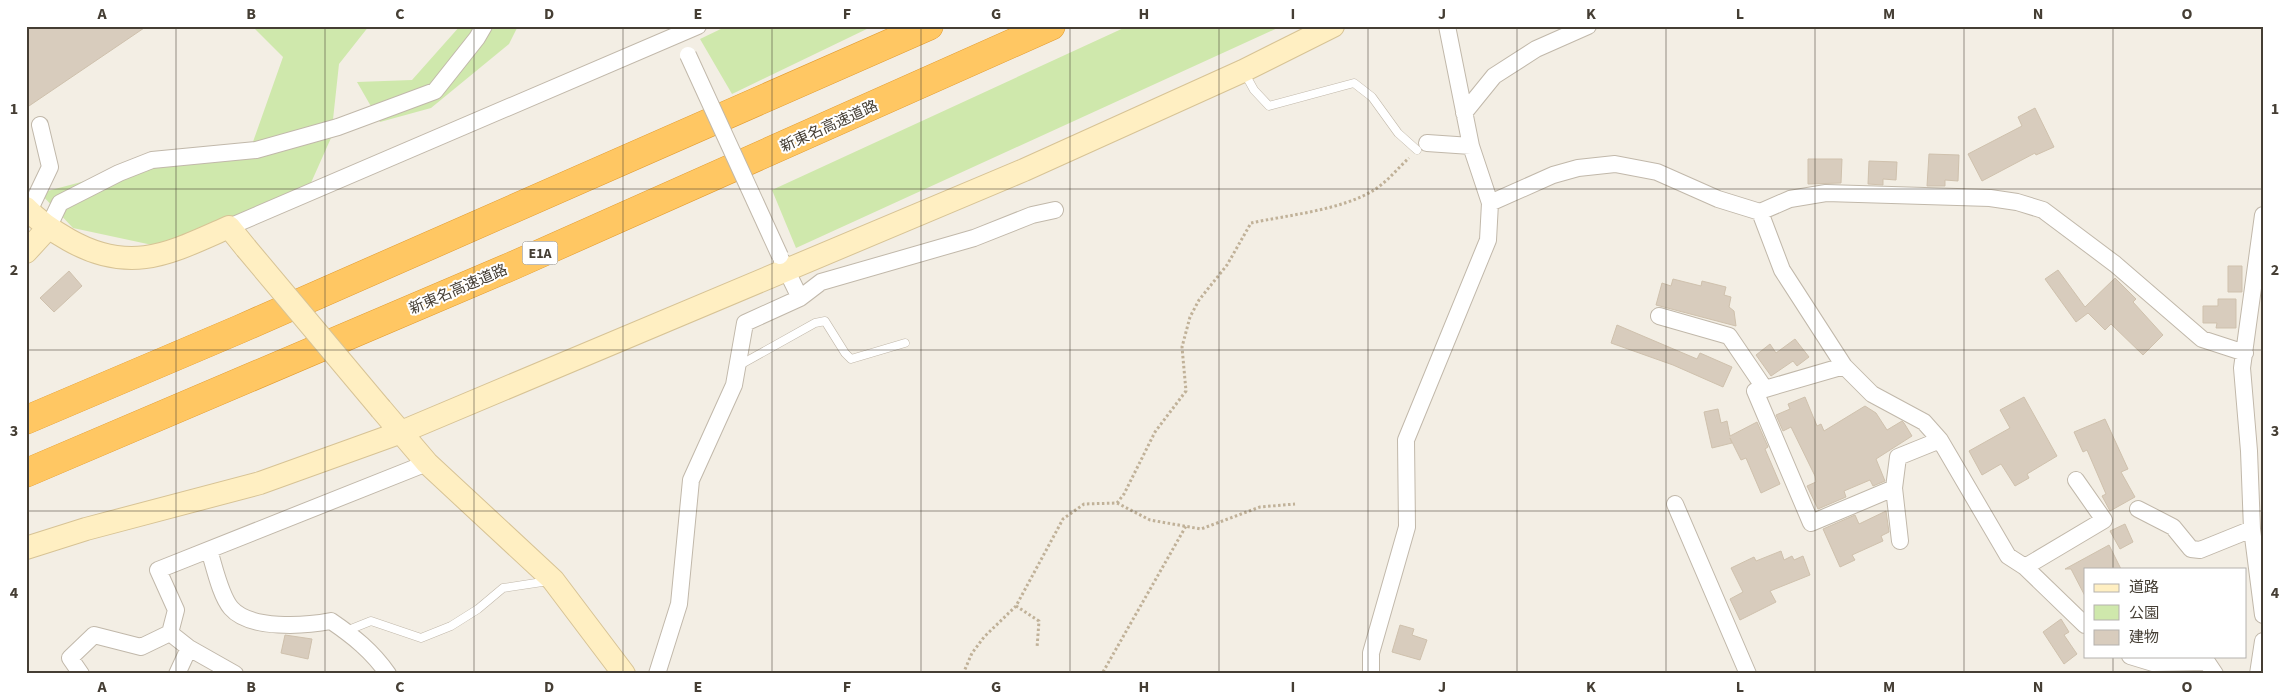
<svg xmlns="http://www.w3.org/2000/svg" width="2289" height="700" viewBox="0 0 2289 700" font-family="'Source Sans 3','Noto Sans JP',sans-serif">
<rect width="100%" height="100%" fill="#f3eee4"/>
<path fill="#cfe8ac" d="M 252,26 L 369,26 L 339,64 L 331,138 L 306,194 L 157,246 L 73,228 L 40,193 L 130,169 L 248,156 L 283,57 Z
M 460,26 L 518,26 L 509,44 L 431,108 L 380,122 L 357,82 L 412,80 Z
M 727,26 L 873,26 L 732,94 L 700,39 Z
M 1128,26 L 1282,26 L 796,248 L 772,190 Z"/>
<path fill="#d8ccbd" stroke="#cfc1ad" d="M 26,26 L 147,26 L 26,108 Z
M 2035,108 L 2054,147 L 2036,155 L 2035,153 L 1982,181 L 1968,154 L 2022,126 L 2018,117 Z
M 1929,154 L 1959,155 L 1958,181 L 1945,180 L 1945,186 L 1927,186 Z
M 1808,159 L 1842,159 L 1841,183 L 1808,184 Z
M 1869,161 L 1897,162 L 1896,180 L 1883,179 L 1883,185 L 1868,184 Z
M 2228,266 L 2242,266 L 2242,292 L 2228,292 Z
M 2058,270 L 2085,307 L 2115,278 L 2136,299 L 2133,302 L 2163,335 L 2143,355 L 2111,324 L 2105,330 L 2088,313 L 2076,322 L 2045,279 Z
M 69,271 L 82,286 L 54,312 L 40,298 Z
M 1673,279 L 1701,286 L 1702,281 L 1726,287 L 1724,295 L 1731,297 L 1729,307 L 1734,311 L 1736,326 L 1656,305 L 1662,283 L 1671,286 Z
M 2218,299 L 2236,299 L 2236,328 L 2216,328 L 2217,323 L 2203,323 L 2203,306 L 2218,306 Z
M 1617,325 L 1697,359 L 1700,353 L 1732,367 L 1723,387 L 1673,365 L 1611,343 Z
M 1795,339 L 1809,357 L 1797,366 L 1793,361 L 1771,376 L 1756,355 L 1770,344 L 1776,353 Z
M 1805,397 L 1817,426 L 1821,424 L 1824,431 L 1865,406 L 1876,413 L 1887,430 L 1902,421 L 1904,423 L 1912,436 L 1876,459 L 1885,481 L 1873,486 L 1870,480 L 1844,491 L 1846,497 L 1818,509 L 1807,486 L 1816,482 L 1815,476 L 1791,427 L 1783,431 L 1776,415 L 1790,409 L 1788,404 Z
M 2024,397 L 2057,456 L 2027,474 L 2029,478 L 2015,486 L 2001,464 L 1982,475 L 1969,451 L 2010,428 L 2000,410 Z
M 1718,409 L 1721,423 L 1727,421 L 1730,436 L 1757,422 L 1768,447 L 1765,449 L 1780,484 L 1761,493 L 1746,458 L 1741,460 L 1730,438 L 1732,443 L 1712,448 L 1704,412 Z
M 2105,419 L 2128,469 L 2121,472 L 2135,497 L 2110,511 L 2102,496 L 2106,494 L 2087,450 L 2083,452 L 2074,432 Z
M 1886,511 L 1889,532 L 1881,536 L 1883,541 L 1852,555 L 1855,560 L 1840,567 L 1823,529 L 1855,515 L 1859,524 Z
M 2125,524 L 2133,542 L 2120,549 L 2110,531 Z
M 2109,545 L 2121,569 L 2085,569 L 2085,596 L 2071,569 L 2065,569 Z
M 1781,551 L 1784,560 L 1792,556 L 1794,560 L 1803,556 L 1810,575 L 1770,591 L 1776,602 L 1740,620 L 1730,599 L 1743,592 L 1731,568 L 1754,557 L 1756,561 Z
M 2061,619 L 2069,632 L 2064,635 L 2077,654 L 2064,664 L 2043,632 Z
M 1400,625 L 1414,629 L 1412,635 L 1427,640 L 1420,660 L 1392,652 Z
M 285,635 L 312,639 L 308,659 L 281,653 Z"/>
<g fill="none" stroke-linecap="round" stroke-linejoin="round">
<defs>
<path id="lane" d="M 1244,72 L 1254,90 L 1269,106 L 1354,83 L 1372,97 L 1398,133 L 1417,150
M 738,366 L 815,323 L 825,321 L 845,353 L 851,359 L 905,343
M 346,631 L 371,621 L 421,638 L 451,626 L 478,609 L 503,588 L 549,581"/>
<path id="street" d="M 1464,113 L 1494,76 L 1536,49 L 1588,26
M 1427,143 L 1471,146
M 1490,203 L 1553,175 L 1578,168 L 1615,164 L 1657,172 L 1718,199 L 1760,212 L 1790,199 L 1826,193 L 1990,198 L 2017,202 L 2043,210 L 2115,264 L 2202,339 L 2245,353
M 29,211 L 50,167 L 40,125
M 1760,212 L 1782,270 L 1844,366 L 1872,394 L 1924,422 L 1940,440 L 2008,556 L 2025,567 L 2085,625
M 2263,215 L 2242,368 L 2249,451 L 2252,529 L 2263,615
M 229,227 L 698,26
M 48,228 L 60,203 L 119,173 L 152,160 L 256,150 L 338,127 L 435,91 L 477,38 L 484,26
M 782,261 L 800,298
M 1659,316 L 1729,336 L 1765,389 L 1755,391 L 1811,523 L 1894,488 L 1898,457 L 1940,440
M 1765,389 L 1844,366
M 1894,488 L 1900,541
M 1675,504 L 1748,674
M 2138,509 L 2173,527 L 2191,549 L 2200,550 L 2252,529
M 209,550 C 214,565 220,595 231,608 C 250,630 305,626 331,621 C 353,636 372,651 388,674
M 2025,567 L 2104,520 L 2076,480
M 170,633 L 189,648 L 235,674
M 2130,656 L 2153,663 L 2207,662 L 2215,674
M 81,674 L 70,658 L 94,635 L 141,647 L 170,633 L 176,610 L 158,570 L 427,463
M 177,674 L 189,648
M 657,674 L 679,604 L 691,480 L 734,385 L 745,323 L 800,298 L 821,282 L 974,238 L 1032,215 L 1055,210
M 1371,674 L 1371,653 L 1407,527 L 1406,440 L 1488,240 L 1490,203 L 1471,146 L 1447,26
M 2258,674 L 2263,641"/>
<path id="secondary" d="M 26,208 C 39,222 53,231 69,240 C 131,275 170,253 229,227 L 246,248
M 26,252 L 48,228
M 381,409 L 427,463 L 553,580 L 624,674
M 26,548 L 86,529 L 260,483 L 399,433 L 1024,170 L 1243,71 L 1333,26"/>
<path id="highway" d="M 26,420 L 240,329 L 929,26
M 26,473 L 512,266 L 1051,26"/>
</defs>
<use href="#lane" stroke="#c1b8aa" stroke-width="9"/>
<use href="#street" stroke="#c1b8aa" stroke-width="18"/>
<use href="#secondary" stroke="#d7c395" stroke-width="24"/>
<use href="#highway" stroke="#e19b30" stroke-width="29"/>
<path stroke="#c0b198" stroke-width="3" stroke-dasharray="2.5 2.5" stroke-linecap="butt" d="M 1117,503 L 1150,520 L 1201,529 L 1260,507 L 1295,504
M 1016,606 L 1039,621 L 1037,648
M 1103,672 L 1186,526
M 963,674 L 972,653 L 984,637 L 1016,606 L 1063,519 L 1084,504 L 1117,503 L 1124,494 L 1155,432 L 1186,391 L 1182,347 L 1190,317 L 1199,300 L 1227,265 L 1251,223 C 1288,215 1342,210 1374,190 C 1387,182 1398,168 1409,158"/>
<use href="#lane" stroke="#fff" stroke-width="8"/>
<use href="#street" stroke="#fff" stroke-width="16"/>
<use href="#secondary" stroke="#ffefc2" stroke-width="22"/>
<use href="#highway" stroke="#ffc763" stroke-width="28"/>
<defs>
<path id="street-bridge" d="M 688,55 L 780,256"/>
<path id="secondary-bridge" d="M 246,248 L 381,409"/>
</defs>
<use href="#street-bridge" stroke="#c1b8aa" stroke-width="18" stroke-linecap="butt"/>
<use href="#secondary-bridge" stroke="#d7c395" stroke-width="24" stroke-linecap="butt"/>
<use href="#street-bridge" stroke="#fff" stroke-width="16"/>
<use href="#secondary-bridge" stroke="#ffefc2" stroke-width="22"/>
</g>
<path fill="none" stroke="#453e34" stroke-width="1" stroke-opacity="0.55" d="M 176,26 L 176,674M 325,26 L 325,674M 474,26 L 474,674M 623,26 L 623,674M 772,26 L 772,674M 921,26 L 921,674M 1070,26 L 1070,674M 1219,26 L 1219,674M 1368,26 L 1368,674M 1517,26 L 1517,674M 1666,26 L 1666,674M 1815,26 L 1815,674M 1964,26 L 1964,674M 2113,26 L 2113,569M 26,189 L 2263,189M 26,350 L 2263,350M 26,511 L 2263,511M 2113,656 L 2113,674"/>
<g text-anchor="middle" stroke-width="4" stroke-linejoin="round" paint-order="stroke">
<rect fill="#fff" stroke="#7d7871" stroke-width="1" x="522.5" y="241.5" width="35" height="23" rx="4"/>
<g font-size="14" font-weight="bold" fill="#453e34">
<text x="540" y="258">E1A</text>
</g>
<g font-size="15" fill="#453e34" stroke="#fff">
<text transform="translate(829 126) rotate(-24)" y="5">新東名高速道路</text>
<text transform="translate(458 289) rotate(-23)" y="5">新東名高速道路</text>
</g>
</g>
<rect width="2289" height="700" fill="none" stroke="#ffffff" stroke-width="55"/>
<rect x="2084" y="568" width="162" height="90" fill="#ffffff" stroke="#b5b2ae"/>
<rect x="2094" y="584" width="25" height="8" fill="#ffefc2" stroke="#b5b2ae"/>
<text x="2129" y="592" font-size="15" fill="#453e34">道路</text>
<rect x="2094" y="605" width="25" height="15" fill="#cfe8ac" stroke="#b5b2ae"/>
<text x="2129" y="618" font-size="15" fill="#453e34">公園</text>
<rect x="2094" y="630" width="25" height="15" fill="#d8ccbd" stroke="#b5b2ae"/>
<text x="2129" y="642" font-size="15" fill="#453e34">建物</text>
<rect x="28" y="28" width="2234" height="644" fill="none" stroke="#453e34" stroke-width="2"/>
<g font-size="16" text-anchor="middle" font-weight="bold" fill="#453e34">
<text x="102" y="19">A</text>
<text x="251" y="19">B</text>
<text x="400" y="19">C</text>
<text x="549" y="19">D</text>
<text x="698" y="19">E</text>
<text x="847" y="19">F</text>
<text x="996" y="19">G</text>
<text x="1144" y="19">H</text>
<text x="1293" y="19">I</text>
<text x="1442" y="19">J</text>
<text x="1591" y="19">K</text>
<text x="1740" y="19">L</text>
<text x="1889" y="19">M</text>
<text x="2038" y="19">N</text>
<text x="2187" y="19">O</text>
<text x="14" y="114">1</text>
<text x="2275" y="114">1</text>
<text x="14" y="275">2</text>
<text x="2275" y="275">2</text>
<text x="14" y="436">3</text>
<text x="2275" y="436">3</text>
<text x="14" y="598">4</text>
<text x="2275" y="598">4</text>
<text x="102" y="692">A</text>
<text x="251" y="692">B</text>
<text x="400" y="692">C</text>
<text x="549" y="692">D</text>
<text x="698" y="692">E</text>
<text x="847" y="692">F</text>
<text x="996" y="692">G</text>
<text x="1144" y="692">H</text>
<text x="1293" y="692">I</text>
<text x="1442" y="692">J</text>
<text x="1591" y="692">K</text>
<text x="1740" y="692">L</text>
<text x="1889" y="692">M</text>
<text x="2038" y="692">N</text>
<text x="2187" y="692">O</text>
</g>
</svg>
